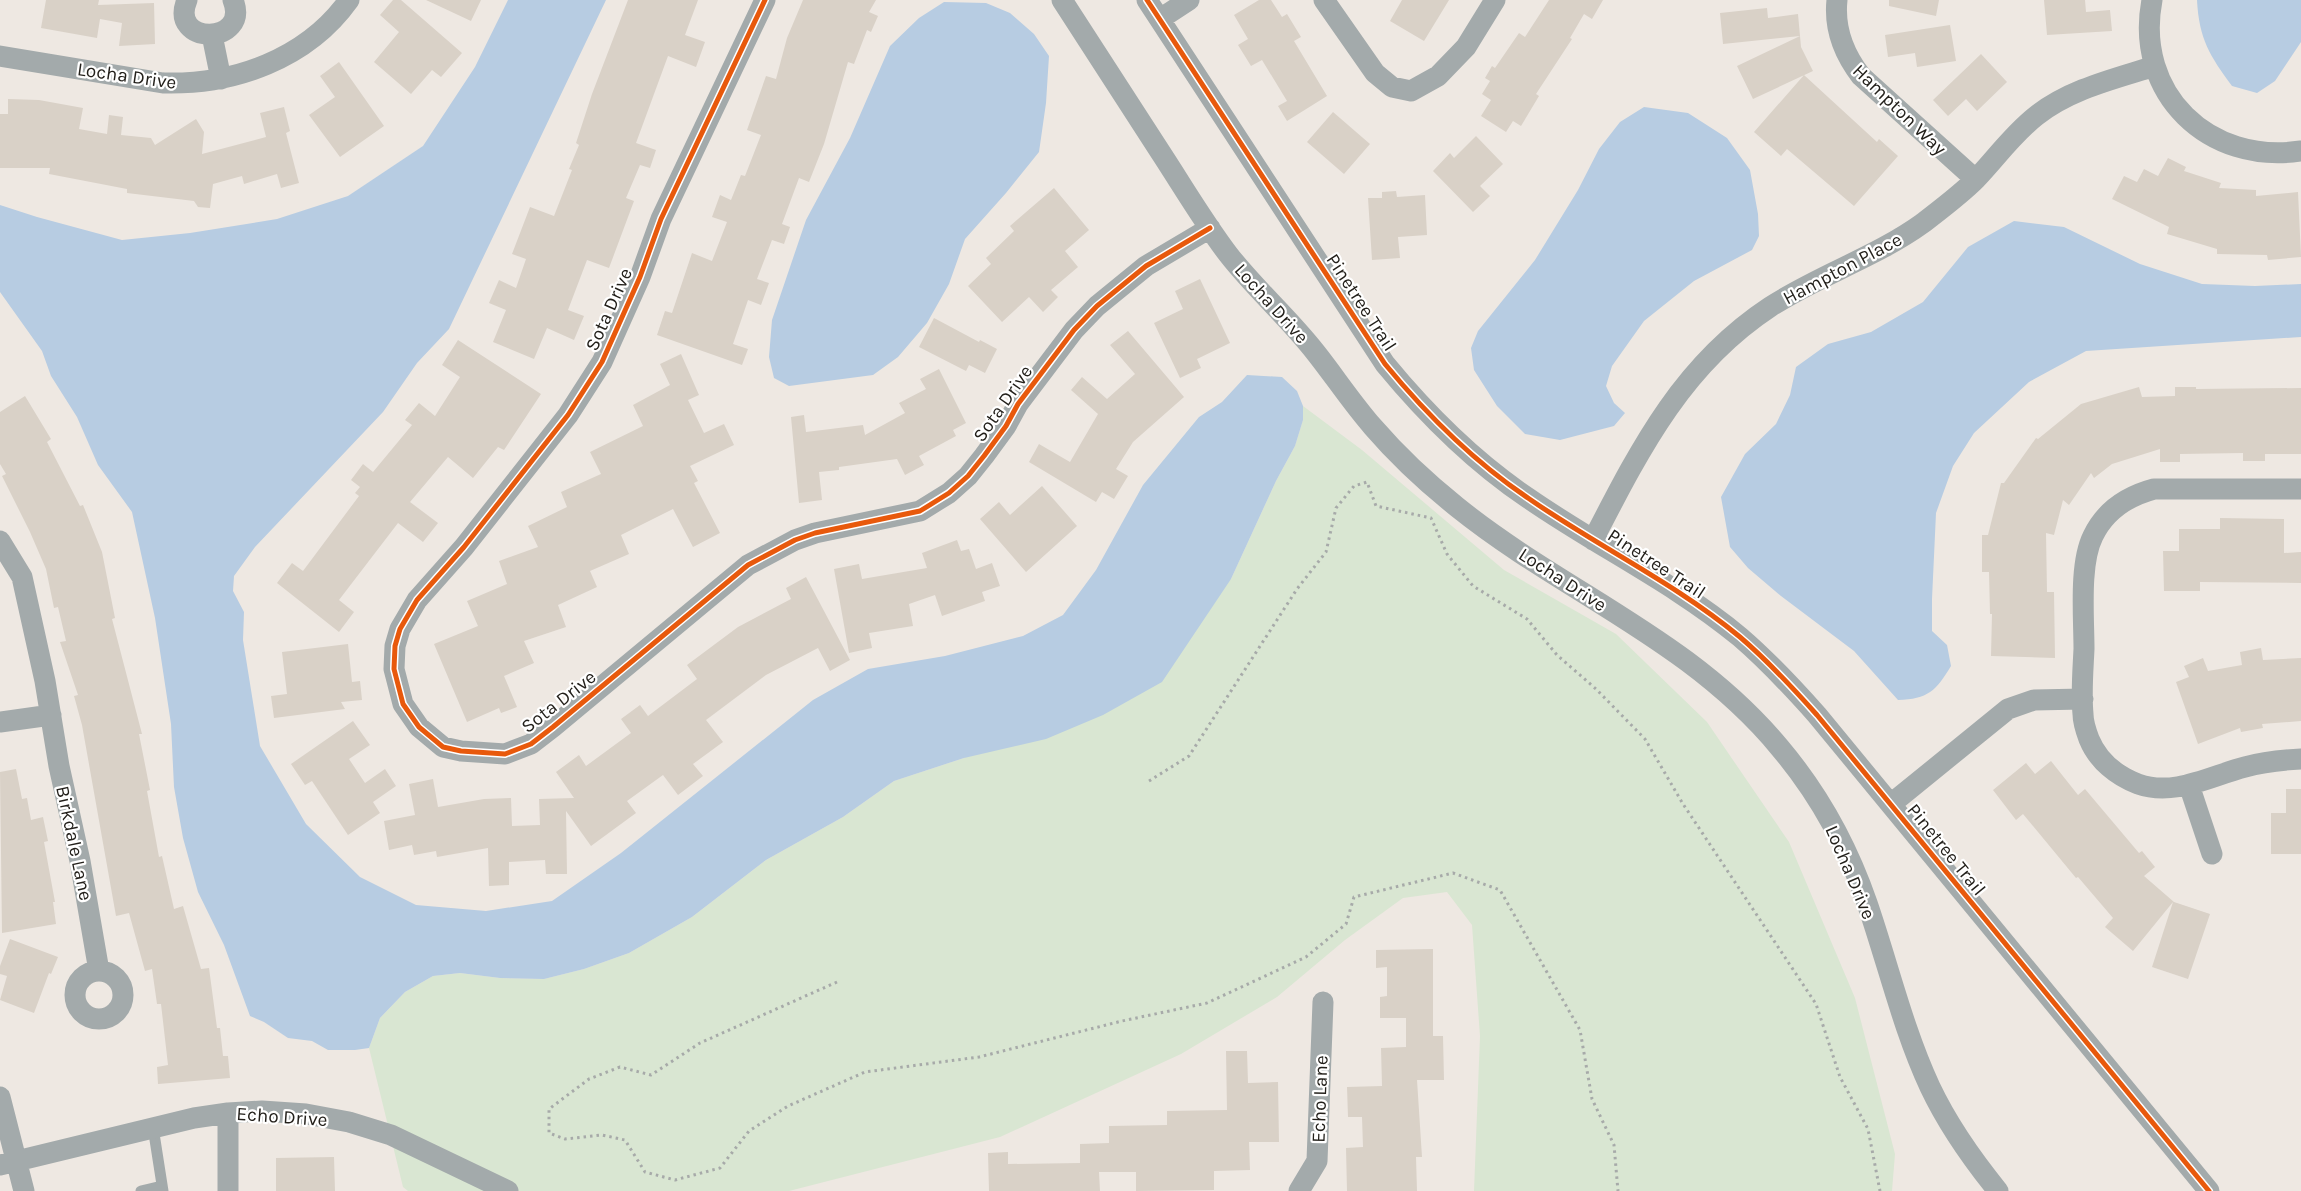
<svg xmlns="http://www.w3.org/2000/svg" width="2301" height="1191" viewBox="0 0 2301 1191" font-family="Karla,sans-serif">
<rect width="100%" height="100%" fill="#eee8e2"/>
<path fill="#d9e6d2" d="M 1303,406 L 1362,450 L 1504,570 L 1616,634 L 1707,722 L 1789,842 L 1855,998 L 1895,1154 L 1892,1191 L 1474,1191 L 1480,1036 L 1472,925 L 1447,892 L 1403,898 L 1345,940 L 1277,997 L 1181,1054 L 1000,1137 L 789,1191 L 408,1191 L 403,1187 L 369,1048 L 380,1018 L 405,992 L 433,976 L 460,973 L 500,978 L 544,979 L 584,969 L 629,953 L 692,917 L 766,860 L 843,817 L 894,781 L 964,758 L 1231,579 L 1276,481 L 1295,446 L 1303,420 Z"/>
<path fill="#b7cce2" d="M 508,0 L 606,0 L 449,329 L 417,363 L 383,412 L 255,547 L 234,576 L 233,591 L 244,612 L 243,640 L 260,746 L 306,824 L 360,877 L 416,905 L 486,911 L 552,901 L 621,853 L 813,700 L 868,669 L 945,656 L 1023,636 L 1063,615 L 1096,570 L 1143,485 L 1199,417 L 1222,402 L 1247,375 L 1282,377 L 1297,391 L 1303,406 L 1303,420 L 1295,446 L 1276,481 L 1231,579 L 1162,682 L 1103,715 L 1046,739 L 964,758 L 894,781 L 843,817 L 766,860 L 692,917 L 629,953 L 584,969 L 544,979 L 500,978 L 460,973 L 433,976 L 405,992 L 380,1018 L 369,1048 L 355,1050 L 328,1050 L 312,1041 L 288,1038 L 264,1022 L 250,1016 L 224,945 L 198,892 L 183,838 L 174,787 L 171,724 L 155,618 L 132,512 L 98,465 L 77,417 L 51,376 L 42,351 L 0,292 L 0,205 L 37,217 L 122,240 L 190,233 L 277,219 L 348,196 L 423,146 L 475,67 Z
M 2197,0 L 2301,0 L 2301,42 L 2275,81 L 2257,93 L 2232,86 C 2210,56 2199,39 2197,0 Z
M 944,2 L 986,3 L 1010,13 L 1034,34 L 1049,56 L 1046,103 L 1039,152 L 1006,193 L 965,239 L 949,284 L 927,323 L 898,357 L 873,375 L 789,386 L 774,378 L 769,357 L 772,320 L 806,220 L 850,138 L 890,46 L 919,18 Z
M 1644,107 L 1688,113 L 1727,138 L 1750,170 L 1758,214 L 1759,236 L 1752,250 L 1694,281 L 1644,321 L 1612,366 L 1606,386 L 1614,403 L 1625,413 L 1614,426 L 1560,440 L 1525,434 L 1497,406 L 1474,370 L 1471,348 L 1478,331 L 1535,260 L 1578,190 L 1599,149 L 1620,122 Z
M 2014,221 L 2064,227 L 2140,264 L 2202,284 L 2255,286 L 2301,284 L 2301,337 L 2086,351 L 2029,382 L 1974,433 L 1953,466 L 1936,513 L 1932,599 L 1932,631 L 1947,645 L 1951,666 C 1936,691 1928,699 1898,700 L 1854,651 L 1781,596 L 1748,568 L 1730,547 L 1721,497 L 1745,454 L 1776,424 L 1790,395 L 1796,367 L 1828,344 L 1871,332 L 1923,302 L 1968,247 Z"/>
<path fill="#d9d1c7" d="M 46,0 L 99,0 L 98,5 L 154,3 L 155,44 L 119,46 L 122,23 L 100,19 L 97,38 L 41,28 Z
M 393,0 L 401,0 L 462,53 L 441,77 L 432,70 L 411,94 L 374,62 L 399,32 L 380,15 Z
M 426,0 L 481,0 L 471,21 Z
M 628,0 L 698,0 L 685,35 L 705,42 L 696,67 L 668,56 L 636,143 L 656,150 L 650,168 L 640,165 L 626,198 L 634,201 L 609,268 L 587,260 L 568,310 L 584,316 L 574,340 L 547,328 L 534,359 L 493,342 L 506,310 L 489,303 L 499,280 L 516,288 L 526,259 L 512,254 L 530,207 L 554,216 L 572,170 L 569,169 L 579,145 L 576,143 L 592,94 Z
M 803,0 L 876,0 L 869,12 L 878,16 L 871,32 L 867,30 L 854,64 L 848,62 L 824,144 L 809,182 L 799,178 L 782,224 L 790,227 L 784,244 L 772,240 L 757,279 L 769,283 L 761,305 L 748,300 L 733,344 L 748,349 L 742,365 L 657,335 L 665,311 L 672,313 L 692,253 L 712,261 L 727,222 L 712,217 L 720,195 L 731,200 L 741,175 L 745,176 L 761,135 L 747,130 L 766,76 L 776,79 L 787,38 Z
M 1259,0 L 1271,0 L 1282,17 L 1287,14 L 1301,37 L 1294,41 L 1327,96 L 1287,121 L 1278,106 L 1287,101 L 1262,60 L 1251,66 L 1238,45 L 1248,39 L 1234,15 Z
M 1402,0 L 1449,0 L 1424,41 L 1390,21 Z
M 1549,0 L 1603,0 L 1592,19 L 1584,14 L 1570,38 L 1572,39 L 1536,94 L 1539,96 L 1521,126 L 1513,121 L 1506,132 L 1481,116 L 1491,100 L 1482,94 L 1490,81 L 1485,78 L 1492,66 L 1495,68 L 1519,33 L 1525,37 Z
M 1889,0 L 1939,0 L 1936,16 L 1889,6 Z
M 2044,0 L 2085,0 L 2086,12 L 2110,10 L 2112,31 L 2047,35 Z
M 1767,8 L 1768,18 L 1798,14 L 1800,36 L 1723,44 L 1720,13 Z
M 1950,25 L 1956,61 L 1917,67 L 1915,53 L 1888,57 L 1885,35 Z
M 1800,36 L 1801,47 L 1813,71 L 1753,99 L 1737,66 Z
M 1981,54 L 2007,82 L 1977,111 L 1966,99 L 1948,116 L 1933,100 Z
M 339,62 L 384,126 L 340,157 L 309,115 L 335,97 L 320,76 Z
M 1804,75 L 1877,142 L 1879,139 L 1898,156 L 1854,206 L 1787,149 L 1781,156 L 1754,132 Z
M 8,99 L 39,100 L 83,108 L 79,129 L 107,134 L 109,115 L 123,117 L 121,135 L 151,138 L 155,145 L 196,119 L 204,132 L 202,154 L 266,137 L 260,113 L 284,107 L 290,131 L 286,133 L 299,183 L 281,188 L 277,174 L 244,184 L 242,176 L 213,184 L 210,208 L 198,207 L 194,201 L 127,193 L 127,189 L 49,174 L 50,168 L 0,168 L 0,114 L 8,114 Z
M 1333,112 L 1370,144 L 1344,174 L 1307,142 Z
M 1476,136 L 1503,164 L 1480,186 L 1490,196 L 1473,212 L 1433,171 L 1450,153 L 1454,158 Z
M 2168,158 L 2186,167 L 2184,171 L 2221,183 L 2219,188 L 2256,190 L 2256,196 L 2298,192 L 2301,257 L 2268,260 L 2267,255 L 2217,254 L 2217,249 L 2167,234 L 2169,227 L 2112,199 L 2124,176 L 2137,182 L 2144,169 L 2158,176 Z
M 1054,188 L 1089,230 L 1065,251 L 1078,267 L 1051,290 L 1058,297 L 1043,312 L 1029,297 L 1002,322 L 968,286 L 991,264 L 986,258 L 1014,231 L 1010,226 Z
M 1396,191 L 1397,197 L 1425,195 L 1427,235 L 1398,237 L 1400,258 L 1372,260 L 1368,198 L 1382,198 L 1382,192 Z
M 1200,279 L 1230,343 L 1197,359 L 1201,368 L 1180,378 L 1154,323 L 1183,309 L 1175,291 Z
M 934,318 L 979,342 L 980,340 L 997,349 L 985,373 L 969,365 L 966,371 L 919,347 Z
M 1128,331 L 1184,397 L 1133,442 L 1116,469 L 1128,476 L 1114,499 L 1102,492 L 1096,502 L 1029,462 L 1039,444 L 1070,462 L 1098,414 L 1071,390 L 1082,377 L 1107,399 L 1135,374 L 1110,345 Z
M 458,340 L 541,394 L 504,450 L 498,447 L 473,478 L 448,457 L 410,502 L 438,523 L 423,542 L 398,523 L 339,600 L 354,612 L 339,632 L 277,583 L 292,563 L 303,571 L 359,496 L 355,493 L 360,487 L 351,480 L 363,464 L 373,472 L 412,425 L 405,420 L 419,403 L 435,416 L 460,377 L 442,365 Z
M 681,354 L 699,395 L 688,400 L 704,433 L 724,424 L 734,445 L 690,466 L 698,481 L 694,483 L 720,533 L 693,547 L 673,509 L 621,535 L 629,554 L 590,571 L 597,587 L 558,605 L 566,627 L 524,641 L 534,663 L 504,676 L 517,707 L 501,713 L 499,708 L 467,722 L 434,644 L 478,626 L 467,601 L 507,584 L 499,561 L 538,547 L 528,526 L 567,507 L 561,492 L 601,474 L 590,452 L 643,426 L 633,405 L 670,385 L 660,364 Z
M 939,369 L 966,423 L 953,430 L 956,436 L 919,456 L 924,465 L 905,475 L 897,459 L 839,467 L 839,470 L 819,472 L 822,500 L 799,503 L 791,417 L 804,415 L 806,432 L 863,425 L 865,435 L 905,413 L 899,403 L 926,389 L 920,379 Z
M 2139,387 L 2142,397 L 2175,396 L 2175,387 L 2196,387 L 2196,389 L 2301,388 L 2301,454 L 2265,454 L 2265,461 L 2243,461 L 2243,453 L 2180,454 L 2180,462 L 2160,462 L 2160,449 L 2112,464 L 2094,478 L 2091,473 L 2069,505 L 2063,500 L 2054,535 L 2046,533 L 2047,592 L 2054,592 L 2055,658 L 1991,656 L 1992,614 L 1990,614 L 1989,572 L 1982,572 L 1982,535 L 1988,535 L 2001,483 L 2004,483 L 2036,438 L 2038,439 L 2081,404 Z
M 25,396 L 51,439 L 47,442 L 80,506 L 83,505 L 102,552 L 115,618 L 112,619 L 142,734 L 139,734 L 150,790 L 147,791 L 159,857 L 162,856 L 174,909 L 183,906 L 201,969 L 209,968 L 217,1028 L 220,1028 L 223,1056 L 228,1056 L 230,1078 L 158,1084 L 157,1067 L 168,1065 L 161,1004 L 157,1004 L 152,969 L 145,971 L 129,913 L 116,916 L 82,725 L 74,696 L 78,695 L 60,642 L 66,641 L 58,607 L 54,608 L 46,569 L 30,532 L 2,476 L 6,474 L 0,464 L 0,412 Z
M 1042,486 L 1077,526 L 1026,572 L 980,519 L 999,502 L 1010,515 Z
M 2220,518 L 2284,519 L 2284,553 L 2301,552 L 2301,583 L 2200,582 L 2200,591 L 2164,591 L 2163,551 L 2179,551 L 2179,529 L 2220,529 Z
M 957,540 L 961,551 L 969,549 L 976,569 L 992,563 L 1000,586 L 982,592 L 985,601 L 942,616 L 935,595 L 909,604 L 913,626 L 869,633 L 872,648 L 849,653 L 834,569 L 859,564 L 862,579 L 927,568 L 922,553 Z
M 806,577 L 850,660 L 830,671 L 818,648 L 766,675 L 706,720 L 723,742 L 693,764 L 703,776 L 678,795 L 663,775 L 627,801 L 636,813 L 591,846 L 566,811 L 567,874 L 546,874 L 545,860 L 509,862 L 509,885 L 489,886 L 488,848 L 437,857 L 436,851 L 414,855 L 412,845 L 389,850 L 384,821 L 415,815 L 409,784 L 433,779 L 438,807 L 484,799 L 511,798 L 512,826 L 540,825 L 539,799 L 574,798 L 556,772 L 579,755 L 586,766 L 631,733 L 621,719 L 640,705 L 648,716 L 697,679 L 687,665 L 738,627 L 791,599 L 786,588 Z
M 348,644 L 352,682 L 360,681 L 362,700 L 341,702 L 345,709 L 274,718 L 271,696 L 287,694 L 282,652 Z
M 2261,648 L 2263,660 L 2301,658 L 2301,721 L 2262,724 L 2263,728 L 2241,732 L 2240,728 L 2198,744 L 2176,682 L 2189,677 L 2184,666 L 2203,658 L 2208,671 L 2242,665 L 2240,652 Z
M 353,721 L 370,745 L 349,759 L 365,783 L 385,769 L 396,786 L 373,802 L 380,813 L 348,835 L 312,781 L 305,785 L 291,764 Z
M 2051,761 L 2078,795 L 2085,789 L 2139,853 L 2142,851 L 2155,867 L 2144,876 L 2174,902 L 2210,914 L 2188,979 L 2152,967 L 2173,902 L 2133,951 L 2105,927 L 2113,918 L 2078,877 L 2076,878 L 2023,814 L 2016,820 L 1993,790 L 2026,763 L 2035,774 Z
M 16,769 L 22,799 L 27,798 L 31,820 L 43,817 L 48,841 L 44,842 L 55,902 L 53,902 L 56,924 L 2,933 L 0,772 Z
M 2286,789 L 2301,789 L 2301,854 L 2271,854 L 2271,813 L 2286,813 Z
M 10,939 L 58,957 L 51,974 L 49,973 L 34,1013 L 0,1000 L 7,976 L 0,974 L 0,966 Z
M 1433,949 L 1433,1036 L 1443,1036 L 1444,1080 L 1417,1080 L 1422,1157 L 1416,1157 L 1417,1191 L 1347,1191 L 1346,1148 L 1363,1147 L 1362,1117 L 1348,1117 L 1347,1087 L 1382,1086 L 1381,1048 L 1406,1047 L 1406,1018 L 1380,1018 L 1380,997 L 1387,996 L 1387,967 L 1376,968 L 1376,950 Z
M 1226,1051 L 1247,1051 L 1248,1083 L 1278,1082 L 1279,1142 L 1249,1142 L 1250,1170 L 1214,1171 L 1214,1190 L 1136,1191 L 1136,1172 L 1099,1172 L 1100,1191 L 989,1191 L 988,1153 L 1008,1152 L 1008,1164 L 1080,1163 L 1080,1144 L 1109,1143 L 1109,1126 L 1167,1125 L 1167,1111 L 1227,1110 Z
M 334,1157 L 335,1191 L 276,1191 L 276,1158 Z"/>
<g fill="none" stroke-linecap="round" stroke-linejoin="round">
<path stroke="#a7aaa9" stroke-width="3" stroke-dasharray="2.5 4" stroke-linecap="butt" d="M 1149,781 L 1189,756 L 1297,589 L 1326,552 L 1336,508 L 1354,486 L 1367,482 L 1376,506 L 1431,518 L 1447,554 L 1473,586 L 1527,619 L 1557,655 L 1596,689 L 1645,739 L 1683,804 L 1816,1004 L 1840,1077 L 1868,1129 L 1880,1191
M 837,982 L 700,1043 L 651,1075 L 620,1067 L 589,1079 L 549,1109 L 549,1133 L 565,1139 L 602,1135 L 625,1140 L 645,1172 L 675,1180 L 720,1168 L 749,1131 L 788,1106 L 865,1072 L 979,1057 L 1122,1021 L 1207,1003 L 1306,957 L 1346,924 L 1354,897 L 1453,873 L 1500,890 L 1580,1030 L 1592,1099 L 1614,1145 L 1618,1191"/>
<path stroke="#a3aaab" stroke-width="11" d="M 153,1127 L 163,1191
M 141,1191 L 162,1186"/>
<path stroke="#a3aaab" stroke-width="21" d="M 187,0 C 168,46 251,45 233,0
M 765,0 L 661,219 L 640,277 L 602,362 L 568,415 L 464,547 L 417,600 L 400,629 L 395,646 L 394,669 L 403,704 L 419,727 L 443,747 L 461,751 L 505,754 L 531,744 L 553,727 L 748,565 L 795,540 L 815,533 L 920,511 L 949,493 L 968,476 L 984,456 L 1006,426 L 1018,404 L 1074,330 L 1097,306 L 1146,266 L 1210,228
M 1062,0 C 1094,50 1127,100 1159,150 C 1182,185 1203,221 1228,254 C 1255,289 1289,318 1316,353 C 1335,377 1352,403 1373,427 C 1398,456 1427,483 1457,507 C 1564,593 1690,639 1780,748 C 1818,793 1848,848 1867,903 C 1888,964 1903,1029 1930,1087 C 1948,1125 1972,1159 1998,1191
M 1147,0 L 1385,364 C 1427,415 1473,461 1528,498 C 1597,546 1675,583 1740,637 C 1768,661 1793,688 1817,715 L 2209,1191
M 1324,0 L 1375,73 L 1392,87 L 1411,91 L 1438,76 L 1466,47 L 1495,0
M 1837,0 C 1834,28 1844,54 1861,76 L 1975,179
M 2152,0 C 2134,94 2209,165 2301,151
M 1160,19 L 1189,0
M 212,35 L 221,79
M 0,56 L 163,83 C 234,85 307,59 349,0
M 2301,489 L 2154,489 C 2128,496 2105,511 2093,536 C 2079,564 2084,617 2084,649 C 2083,670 2081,692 2083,714 C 2083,722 2086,731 2089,739 C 2098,761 2117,776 2138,784 C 2174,797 2210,776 2245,767 C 2263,762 2282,760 2301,759
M 1593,540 C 1640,449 1682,365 1770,307 C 1819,275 1876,257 1923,223 C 1941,209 1960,195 1976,179 C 1996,158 2013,134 2036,116 C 2070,89 2114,79 2155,66
M 0,541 L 22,577 L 45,681 L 59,766 L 80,861 L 99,971
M 0,722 L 51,715
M 2189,785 L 2212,854
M 1891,804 L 2008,709 L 2034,700 L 2083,699
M75 995a24 24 0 1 1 48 0a24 24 0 1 1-48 0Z
M 0,1097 L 24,1191
M 228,1113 L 228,1191
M 0,1165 L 194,1118 L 228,1113 L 262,1111 L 306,1114 L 349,1122 L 391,1135 L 508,1191
M 1299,1191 L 1317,1161 L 1323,1002"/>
<defs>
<path id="cycleway" d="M 765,0 L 661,219 L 640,277 L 602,362 L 568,415 L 464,547 L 417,600 L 400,629 L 395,646 L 394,669 L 403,704 L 419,727 L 443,747 L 461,751 L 505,754 L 531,744 L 553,727 L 748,565 L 795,540 L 815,533 L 920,511 L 949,493 L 968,476 L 984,456 L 1006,426 L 1018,404 L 1074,330 L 1097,306 L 1146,266 L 1210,228
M 1147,0 L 1385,364 C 1427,415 1473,461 1528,498 C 1597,546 1675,583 1740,637 C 1768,661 1793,688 1817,715 L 2209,1191"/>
</defs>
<use href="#cycleway" stroke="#fff" stroke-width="8"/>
<use href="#cycleway" stroke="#e8590c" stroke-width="5"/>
</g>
<g text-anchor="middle" stroke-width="4.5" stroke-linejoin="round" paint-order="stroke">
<g font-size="19" fill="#23201b" stroke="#fff">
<text transform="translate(127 75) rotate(8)" y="7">Locha Drive</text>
<text transform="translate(1900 109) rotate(44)" y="7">Hampton Way</text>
<text transform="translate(1842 268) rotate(-28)" y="7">Hampton Place</text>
<text transform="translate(1362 302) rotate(57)" y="7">Pinetree Trail</text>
<text transform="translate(1272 303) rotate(48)" y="7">Locha Drive</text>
<text transform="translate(608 309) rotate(-66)" y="7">Sota Drive</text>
<text transform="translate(1002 403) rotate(-55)" y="7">Sota Drive</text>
<text transform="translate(1657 563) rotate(33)" y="7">Pinetree Trail</text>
<text transform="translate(1563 579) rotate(33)" y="7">Locha Drive</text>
<text transform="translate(558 701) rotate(-38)" y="7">Sota Drive</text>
<text transform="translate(75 843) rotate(78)" y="7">Birkdale Lane</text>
<text transform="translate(1947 849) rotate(51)" y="7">Pinetree Trail</text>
<text transform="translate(1851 872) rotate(67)" y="7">Locha Drive</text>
<text transform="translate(1319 1099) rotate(-88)" y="7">Echo Lane</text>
<text transform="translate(282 1116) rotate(4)" y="7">Echo Drive</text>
</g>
</g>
</svg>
